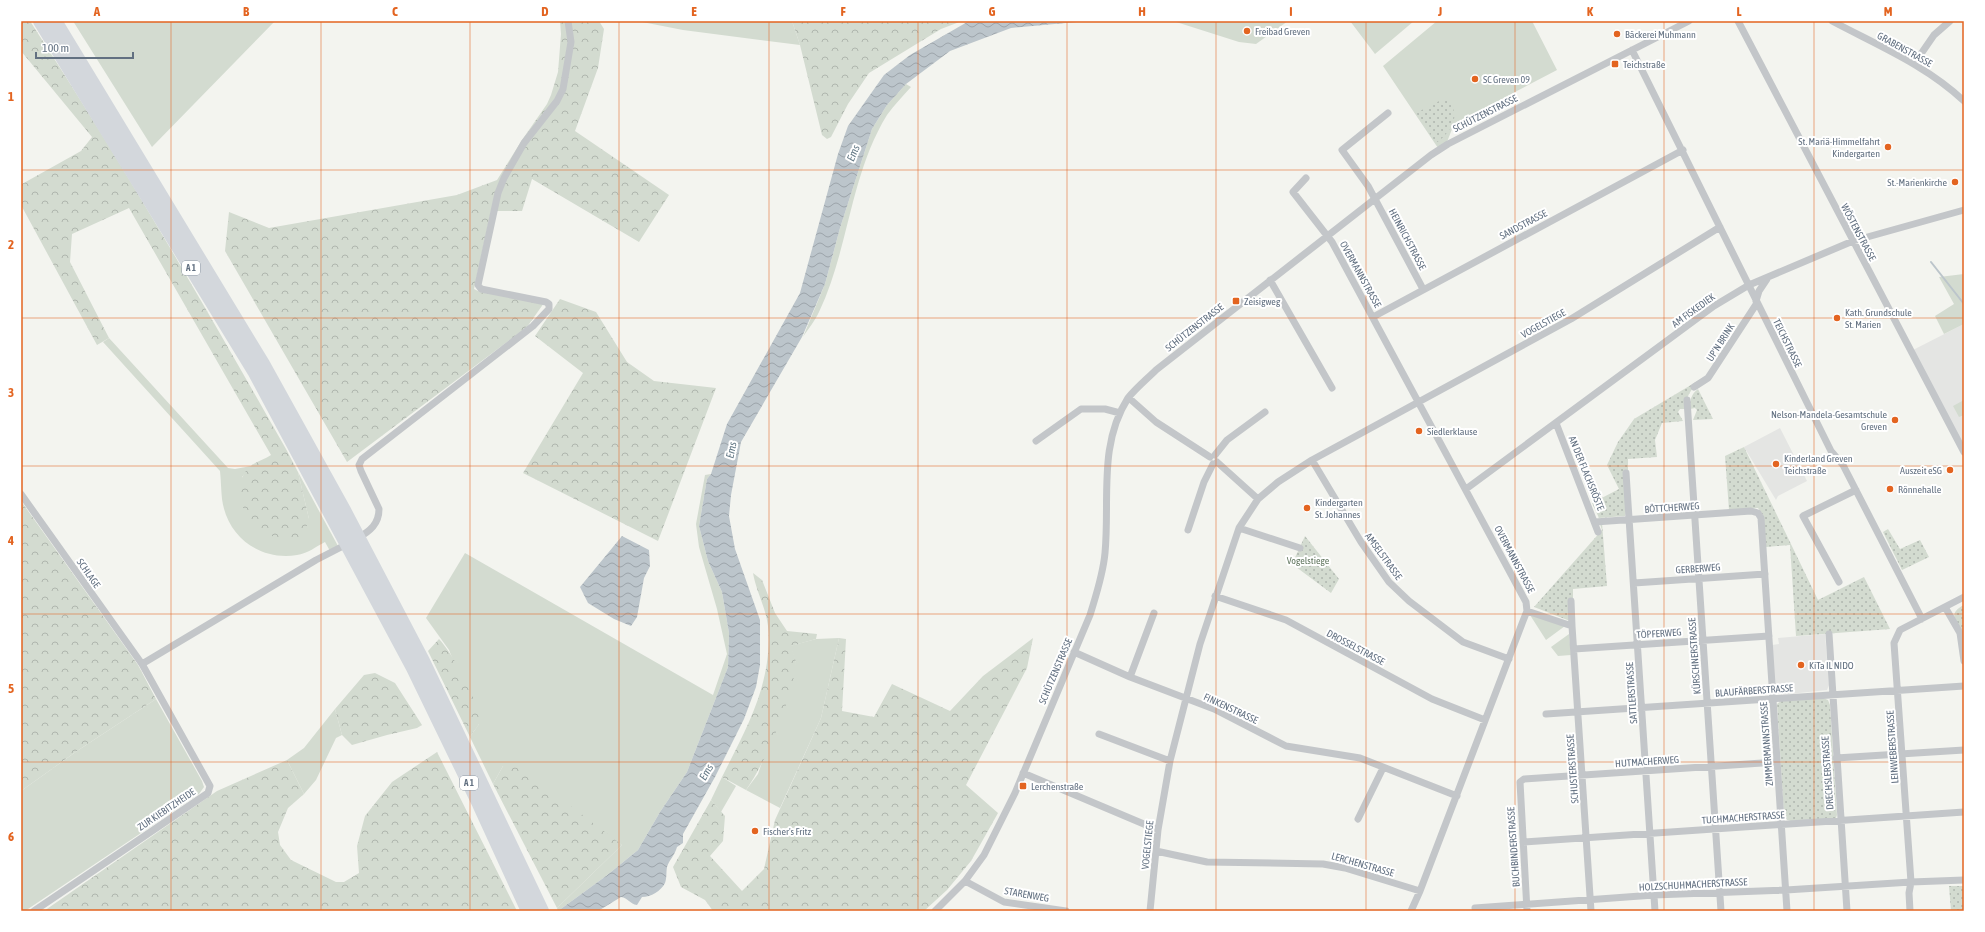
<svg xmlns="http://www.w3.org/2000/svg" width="1985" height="932" viewBox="0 0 1985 932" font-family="'Asap Condensed',sans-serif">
<defs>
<pattern id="forest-crowns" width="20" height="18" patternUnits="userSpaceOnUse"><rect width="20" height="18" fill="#d3dbd0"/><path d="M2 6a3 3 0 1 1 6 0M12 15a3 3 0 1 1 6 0" fill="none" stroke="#afb6ae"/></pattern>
<pattern id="park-dots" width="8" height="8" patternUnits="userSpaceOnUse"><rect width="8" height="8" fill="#d3dbd0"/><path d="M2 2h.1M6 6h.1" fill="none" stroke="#afb6ae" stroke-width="1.8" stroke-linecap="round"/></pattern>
<pattern id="water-waves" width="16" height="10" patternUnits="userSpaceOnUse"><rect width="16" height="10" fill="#bcc5cb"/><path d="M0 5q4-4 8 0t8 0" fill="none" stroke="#9ca4aa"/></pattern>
</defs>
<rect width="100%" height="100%" fill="#f3f4ef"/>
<path fill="#e4e5e3" d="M 1964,324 L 1964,442 L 1962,443 L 1913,350 Z
M 1780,428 L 1807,481 L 1778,496 L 1776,500 L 1744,447 Z
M 1825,634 L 1829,685 L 1827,690 L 1780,695 L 1778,694 L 1775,689 L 1772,645 L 1779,644 L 1778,638 Z"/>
<path fill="#d3dbd0" d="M 73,21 L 275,21 L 152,147 Z
M 637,21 L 792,21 L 800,45 L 683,30 Z
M 1173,21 L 1288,21 L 1256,44 L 1239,42 Z
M 1350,21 L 1414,21 L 1375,54 Z
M 1437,21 L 1532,21 L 1557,70 L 1454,124 L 1447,142 L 1438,148 L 1383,66 Z
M 906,84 L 911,87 C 903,96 894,105 887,115 C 850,175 849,249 819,312 C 815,321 808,329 803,337 L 825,284 L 840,228 L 872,129 L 887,105 Z
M 1964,274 L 1964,324 L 1944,334 L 1935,316 L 1954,304 L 1939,277 Z
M 109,338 L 228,468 L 235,469 L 251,466 L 242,477 L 309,519 L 298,472 L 338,546 L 330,551 L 325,542 C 317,546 307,554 297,555 C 260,561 227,537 222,499 C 221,490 221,480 220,471 L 103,342 Z
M 1964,400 L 1964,415 L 1959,417 L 1953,406 Z
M 711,474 L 707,479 L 699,526 L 708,561 L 722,592 L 729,633 L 728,667 L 687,772 L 660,812 L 638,850 L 606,876 L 558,911 L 557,908 L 622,845 L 503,766 L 493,784 L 470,737 L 479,724 L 449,650 L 426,618 L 465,553 L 713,695 L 727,654 L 717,609 L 699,547 L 696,524 L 705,475 Z
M 1530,615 L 1565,626 L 1546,640 Z
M 1569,634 L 1571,655 L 1558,656 L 1551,647 Z
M 839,638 L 821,718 L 780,808 L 746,790 L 758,774 L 796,662 L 790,646 L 816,639 Z
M 156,699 L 202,781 L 204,787 L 199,794 L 25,911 L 21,911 L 21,791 L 77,751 Z
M 335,709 L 342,735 L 336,738 L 316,780 L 304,794 L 287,760 L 304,748 Z
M 722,777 L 736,786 L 721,812 L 711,800 Z"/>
<path fill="url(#forest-crowns)" d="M 21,21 L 30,21 C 121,161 204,304 286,449 L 298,472 L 309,519 L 303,537 L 285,542 C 276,537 262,533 254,526 C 240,511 232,479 252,465 C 258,461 265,459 271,455 L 129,208 L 72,234 L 70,262 L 109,338 L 97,345 L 21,205 L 22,184 L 81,151 L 92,137 L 21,51 Z
M 560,21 L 599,21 L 604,29 L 598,68 L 575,131 L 669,195 L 639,242 L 532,179 L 522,211 L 491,211 L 474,289 L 478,291 L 544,303 L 527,327 L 347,462 L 225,251 L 229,212 L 269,228 L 457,195 L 497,180 L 522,140 L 547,104 L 551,95 L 558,72 L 561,34 Z
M 792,21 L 962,21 L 941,29 L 869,73 L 848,104 L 831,137 L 827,139 L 822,135 L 800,45 Z
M 560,299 L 596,312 L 627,362 L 654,381 L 716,388 L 658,541 L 523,473 L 583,373 L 535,336 Z
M 21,501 L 138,665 L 156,699 L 77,751 L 21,791 Z
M 753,573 L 762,580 L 775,613 L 787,631 L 817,634 L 816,639 L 791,646 C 792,651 796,658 796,663 C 793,698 766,762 746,790 L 722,777 C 746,729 773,683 768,626 C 766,608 756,591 753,573 Z
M 839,638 L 846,639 L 842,711 L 874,717 L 892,684 L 950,711 L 983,676 L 1033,638 L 1027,668 L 966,785 L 998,813 L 971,861 L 947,890 L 924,911 L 713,911 L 705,900 L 681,887 L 673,867 L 711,800 L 725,816 L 723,841 L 710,856 L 742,891 L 764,869 L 775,820 L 821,718 Z
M 439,639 C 451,651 484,708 479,724 C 477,728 472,733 470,737 L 428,651 Z
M 375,673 L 395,683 L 422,725 L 417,728 L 387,735 L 352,745 L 342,735 L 335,709 L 364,675 Z
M 437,752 L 517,911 L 44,911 L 217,791 L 287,760 L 304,794 L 288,808 L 278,832 L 280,845 L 291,860 L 336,882 L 344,882 L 359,873 L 357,846 L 365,816 L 392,782 Z
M 503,766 L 521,768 L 622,845 L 557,908 L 493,784 Z"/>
<path fill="url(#park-dots)" d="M 1447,97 C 1449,102 1453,107 1454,111 C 1457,123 1445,137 1436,143 L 1416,113 Z
M 1706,376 C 1694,386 1686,393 1685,409 L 1680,409 L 1678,412 L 1683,421 L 1662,423 L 1655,440 L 1657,457 L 1628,459 L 1628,473 L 1625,516 L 1599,518 L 1592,503 L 1619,489 L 1607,465 L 1618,442 L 1634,419 Z
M 1698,389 L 1713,419 L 1693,420 L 1697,410 L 1695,408 L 1690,409 C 1690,400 1691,394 1698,389 Z
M 1744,447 L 1818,600 L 1864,577 L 1890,629 L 1796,636 L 1790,545 L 1766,547 L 1763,515 L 1758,508 L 1729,510 L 1725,456 Z
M 1602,523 L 1607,586 L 1573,589 L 1573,598 L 1569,599 L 1570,621 L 1534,607 L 1602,530 L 1600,524 Z
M 1888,529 L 1900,549 L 1920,540 L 1929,557 L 1902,570 L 1883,532 Z
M 1305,536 L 1339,579 L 1331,593 L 1292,564 Z
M 1964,605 L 1964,636 C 1957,623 1946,614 1964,605 Z
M 1823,698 L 1828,700 L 1830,705 L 1837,815 L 1836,818 L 1791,821 L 1787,820 L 1784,815 L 1777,704 L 1781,701 Z
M 1949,886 L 1964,886 L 1964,911 L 1951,911 Z"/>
<path fill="url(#water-waves)" d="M 969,21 L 1088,21 L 1011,28 L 950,51 L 906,84 L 887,105 L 872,129 L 840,228 L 825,284 L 802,337 L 741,442 L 731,495 L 729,516 L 735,549 L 760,620 L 760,665 L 756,687 L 744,719 L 715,777 L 683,834 L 683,843 L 677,847 C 675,855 669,860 667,867 C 666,872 667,878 665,883 C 661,891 651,897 642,897 L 637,905 C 630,904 628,898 621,897 L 598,911 L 558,911 L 606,876 L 638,850 L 660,812 L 687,772 L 728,667 L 729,633 L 722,592 L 708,561 L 699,526 L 707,479 L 711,474 L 727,424 L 800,293 L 838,154 L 848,126 L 884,75 L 910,55 Z
M 622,536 L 649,550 L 650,566 L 644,578 L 637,617 L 631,626 L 614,619 L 588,603 L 580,587 Z"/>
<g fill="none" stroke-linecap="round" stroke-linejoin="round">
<path stroke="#bcc5cb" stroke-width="2" d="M 1931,262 L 1964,304
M 1962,911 L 1964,907"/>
<path stroke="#c3c6c9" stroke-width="7" d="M 1738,21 L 1964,452
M 1832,21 C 1877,45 1926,65 1964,101
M 1632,50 L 1831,451 L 1843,465 L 1922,619
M 1914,64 L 1934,35 L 1950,21
M 1388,113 L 1342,150 L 1368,186 L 1423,289
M 1306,178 L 1293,192 L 1332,242 L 1526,602 L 1527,611 L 1523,621 L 1420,891 L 1411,911
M 1270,280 L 1332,388
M 1756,301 L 1759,291 L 1767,279
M 1373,317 L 1683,150
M 1694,387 L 1708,378 L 1757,303
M 1129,398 L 1156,422 L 1210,457
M 1687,400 L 1721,911
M 1556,423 L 1598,532
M 1036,441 L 1081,409 L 1105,409 L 1120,413
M 1215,455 L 1227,440 L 1265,412
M 1312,460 L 1361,542 L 1389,582 L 1409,601 L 1463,642 L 1509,659
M 1217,462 L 1258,499
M 1626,473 L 1655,911
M 1466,489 L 1714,306 L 1749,285 L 1853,241 L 1964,210
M 21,494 L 142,664 L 210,786 L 208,793 L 34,911
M 1595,522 L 1751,511 L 1758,513 L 1761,518 L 1787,911
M 1239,528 L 1300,548
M 1188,530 L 1204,482 L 1213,464
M 358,538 C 370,531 379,524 379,509 L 361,471 L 359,465 L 362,459 L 533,326 L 549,309 L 549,304 L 546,302 L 481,289 L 478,285 L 498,193 L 504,178 L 524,143 L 557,101 L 563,89 L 571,42 L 568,21
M 1839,582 L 1803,516 L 1856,490
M 1634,583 L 1765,574
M 1215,596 L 1286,620 L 1432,699 L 1485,720
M 1964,597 L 1900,630 L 1894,643 L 1911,882 L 1964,880
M 1571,601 L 1572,626
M 1945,607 L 1960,633 L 1964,661
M 1527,611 L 1572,626 L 1591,911
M 1829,634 L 1847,911
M 1574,649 L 1769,636
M 1074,652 L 1130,677 L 1214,709 L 1286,746 L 1360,758 L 1457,796
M 142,664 L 316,560 L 349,543
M 1130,677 L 1154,613
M 1546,714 L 1964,686
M 1099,734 L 1170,761
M 1836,758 L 1964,750
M 1023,773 L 1158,830
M 1358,819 L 1383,768
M 1523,842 L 1964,812
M 1156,851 L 1207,862 L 1323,864 L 1345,868 L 1420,891
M 965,881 L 1004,902 L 1066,911
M 1475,908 L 1654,895 L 1786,890 L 1911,882 L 1909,893 L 1910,911
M 935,911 L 965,881 L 984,855 L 1015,793 L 1090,615 C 1096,595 1103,575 1105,553 C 1110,500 1098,445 1128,398 C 1136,388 1147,379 1156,370 L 1431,155 L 1448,144 L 1689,21
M 1150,911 L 1158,830 L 1170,761 L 1200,644 L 1239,528 L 1258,499 L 1278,482 L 1312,460 L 1571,319 L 1720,227
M 1527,911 L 1520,782 L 1524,779 L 1777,762"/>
<path stroke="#d3d7dc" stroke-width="14" d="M 40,21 L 254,371 L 413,668 L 479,804 L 528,911
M 55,21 L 263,364 L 345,512 L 423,661 L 542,911"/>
</g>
<path fill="none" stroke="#e36420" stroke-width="1" stroke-opacity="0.55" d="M 171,21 L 171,911M 321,21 L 321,911M 470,21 L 470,911M 619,21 L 619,911M 769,21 L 769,911M 918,21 L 918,911M 1067,21 L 1067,911M 1216,21 L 1216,911M 1366,21 L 1366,911M 1515,21 L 1515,911M 1664,21 L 1664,911M 1814,21 L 1814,911M 21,170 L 1964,170M 21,318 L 1964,318M 21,466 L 1964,466M 21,614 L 1964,614M 21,762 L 1964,762"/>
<g fill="#e36420" stroke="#fff" stroke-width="1.5">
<circle cx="1247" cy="31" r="4"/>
<circle cx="1617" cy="34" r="4"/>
<rect x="1611" y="60" width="8" height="8" rx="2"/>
<circle cx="1475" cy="79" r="4"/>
<circle cx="1888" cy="147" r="4"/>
<circle cx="1955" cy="182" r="4"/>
<rect x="1232" y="297" width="8" height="8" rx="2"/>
<circle cx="1837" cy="318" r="4"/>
<circle cx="1895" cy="420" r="4"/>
<circle cx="1419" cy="431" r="4"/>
<circle cx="1776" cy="464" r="4"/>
<circle cx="1950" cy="470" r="4"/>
<circle cx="1890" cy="489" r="4"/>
<circle cx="1307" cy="508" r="4"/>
<circle cx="1801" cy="665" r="4"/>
<rect x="1019" y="782" width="8" height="8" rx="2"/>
<circle cx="755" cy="831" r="4"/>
</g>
<g text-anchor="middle" stroke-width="4" stroke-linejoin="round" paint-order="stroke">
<g fill="#fff" stroke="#919ba7" stroke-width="1">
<rect x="182" y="261" width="18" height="14" rx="3"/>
<rect x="460" y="776" width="18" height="14" rx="3"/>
</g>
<g font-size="9" font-weight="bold" fill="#627081">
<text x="191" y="271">A 1</text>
<text x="469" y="786">A 1</text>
</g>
<g font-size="10" fill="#627081" stroke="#fff" text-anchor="start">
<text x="1255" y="35">Freibad Greven</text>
<text x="1625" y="38">Bäckerei Muhmann</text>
<text x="1623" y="68">Teichstraße</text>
<text x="1483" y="83">SC Greven 09</text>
<text x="1880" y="145" text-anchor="end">St. Mariä-Himmelfahrt<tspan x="1880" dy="12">Kindergarten</tspan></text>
<text x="1947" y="186" text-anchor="end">St.-Marienkirche</text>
<text x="1244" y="305">Zeisigweg</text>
<text x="1845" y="316">Kath. Grundschule<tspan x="1845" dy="12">St. Marien</tspan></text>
<text x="1887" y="418" text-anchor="end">Nelson-Mandela-Gesamtschule<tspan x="1887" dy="12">Greven</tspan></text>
<text x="1427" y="435">Siedlerklause</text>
<text x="1784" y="462">Kinderland Greven<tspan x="1784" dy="12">Teichstraße</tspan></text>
<text x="1942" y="474" text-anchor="end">Auszeit eSG</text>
<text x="1898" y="493">Rönnehalle</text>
<text x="1315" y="506">Kindergarten<tspan x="1315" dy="12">St. Johannes</tspan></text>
<text x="1809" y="669">KiTa IL NIDO</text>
<text x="1031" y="790">Lerchenstraße</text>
<text x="763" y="835">Fischer's Fritz</text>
</g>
<g font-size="10" fill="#627081" stroke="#fff">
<text transform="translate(1905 49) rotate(29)" y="4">GRABENSTRASSE</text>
<text transform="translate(1485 113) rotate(-27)" y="4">SCHÜTZENSTRASSE</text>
<text transform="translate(1523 224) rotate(-28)" y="4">SANDSTRASSE</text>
<text transform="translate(1859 232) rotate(62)" y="4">WÖSTENSTRASSE</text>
<text transform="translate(1408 239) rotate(62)" y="4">HEINRICHSTRASSE</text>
<text transform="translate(1361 274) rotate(61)" y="4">OVERMANNSTRASSE</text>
<text transform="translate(1693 310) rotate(-36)" y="4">AM FISKEDIEK</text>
<text transform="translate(1543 323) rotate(-29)" y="4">VOGELSTIEGE</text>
<text transform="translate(1194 327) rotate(-38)" y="4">SCHÜTZENSTRASSE</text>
<text transform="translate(1720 342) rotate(-57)" y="4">UP'N BRINK</text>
<text transform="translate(1788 343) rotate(64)" y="4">TEICHSTRASSE</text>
<text transform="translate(1587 473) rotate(68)" y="4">AN DER FLACHSRÖSTE</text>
<text transform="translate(1672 507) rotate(-4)" y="4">BÖTTCHERWEG</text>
<text transform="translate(1384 556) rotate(54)" y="4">AMSELSTRASSE</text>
<text transform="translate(1515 559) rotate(62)" y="4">OVERMANNSTRASSE</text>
<text transform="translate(1698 568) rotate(-4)" y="4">GERBERWEG</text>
<text transform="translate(89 573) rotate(55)" y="4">SCHLAGE</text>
<text transform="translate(1659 633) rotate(-4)" y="4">TÖPFERWEG</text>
<text transform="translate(1356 647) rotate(28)" y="4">DROSSELSTRASSE</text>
<text transform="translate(1694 656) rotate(-94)" y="4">KÜRSCHNERSTRASSE</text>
<text transform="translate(1055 671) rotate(-67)" y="4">SCHÜTZENSTRASSE</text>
<text transform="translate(1754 690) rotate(-4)" y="4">BLAUFÄRBERSTRASSE</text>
<text transform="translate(1631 693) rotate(-94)" y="4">SATTLERSTRASSE</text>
<text transform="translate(1231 708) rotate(25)" y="4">FINKENSTRASSE</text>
<text transform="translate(1766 744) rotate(-94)" y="4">ZIMMERMANNSTRASSE</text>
<text transform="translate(1892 747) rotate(-94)" y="4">LEINWEBERSTRASSE</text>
<text transform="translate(1647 761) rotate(-4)" y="4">HUTMACHERWEG</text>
<text transform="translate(1572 769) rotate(-94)" y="4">SCHUSTERSTRASSE</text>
<text transform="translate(1827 773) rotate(-94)" y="4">DRECHSLERSTRASSE</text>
<text transform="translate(166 809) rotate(-34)" y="4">ZUR KIEBITZHEIDE</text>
<text transform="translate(1743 817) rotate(-4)" y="4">TUCHMACHERSTRASSE</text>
<text transform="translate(1147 845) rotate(-84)" y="4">VOGELSTIEGE</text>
<text transform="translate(1513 847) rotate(-94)" y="4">BUCHBINDERSTRASSE</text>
<text transform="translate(1363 864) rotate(16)" y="4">LERCHENSTRASSE</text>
<text transform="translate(1693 884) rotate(-3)" y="4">HOLZSCHUHMACHERSTRASSE</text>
<text transform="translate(1027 894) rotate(10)" y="4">STARENWEG</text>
</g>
<g font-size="10" fill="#637861" stroke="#fff">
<text x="1308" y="564">Vogelstiege</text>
</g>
<g font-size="11" font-style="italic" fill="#637885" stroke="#fff">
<text transform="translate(853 153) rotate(-67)" y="4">Ems</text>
<text transform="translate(731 450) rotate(-78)" y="4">Ems</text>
<text transform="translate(706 772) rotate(-60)" y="4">Ems</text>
</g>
</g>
<rect width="1985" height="932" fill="none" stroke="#ffffff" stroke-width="44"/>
<path d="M36 52v6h97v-6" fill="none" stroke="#627081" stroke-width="2"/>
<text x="42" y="52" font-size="12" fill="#627081" stroke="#ffffff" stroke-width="3" paint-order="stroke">100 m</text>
<rect x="22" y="22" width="1941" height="888" fill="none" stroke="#e36420" stroke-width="1.5"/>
<g font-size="13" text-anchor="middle" font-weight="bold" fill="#e36420">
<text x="97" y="16">A</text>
<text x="246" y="16">B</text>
<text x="395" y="16">C</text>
<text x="545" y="16">D</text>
<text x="694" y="16">E</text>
<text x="843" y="16">F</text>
<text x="992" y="16">G</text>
<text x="1142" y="16">H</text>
<text x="1291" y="16">I</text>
<text x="1440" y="16">J</text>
<text x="1590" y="16">K</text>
<text x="1739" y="16">L</text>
<text x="1888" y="16">M</text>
<text x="11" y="101">1</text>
<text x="11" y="249">2</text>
<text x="11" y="397">3</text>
<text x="11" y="545">4</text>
<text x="11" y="693">5</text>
<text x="11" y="841">6</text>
</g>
</svg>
